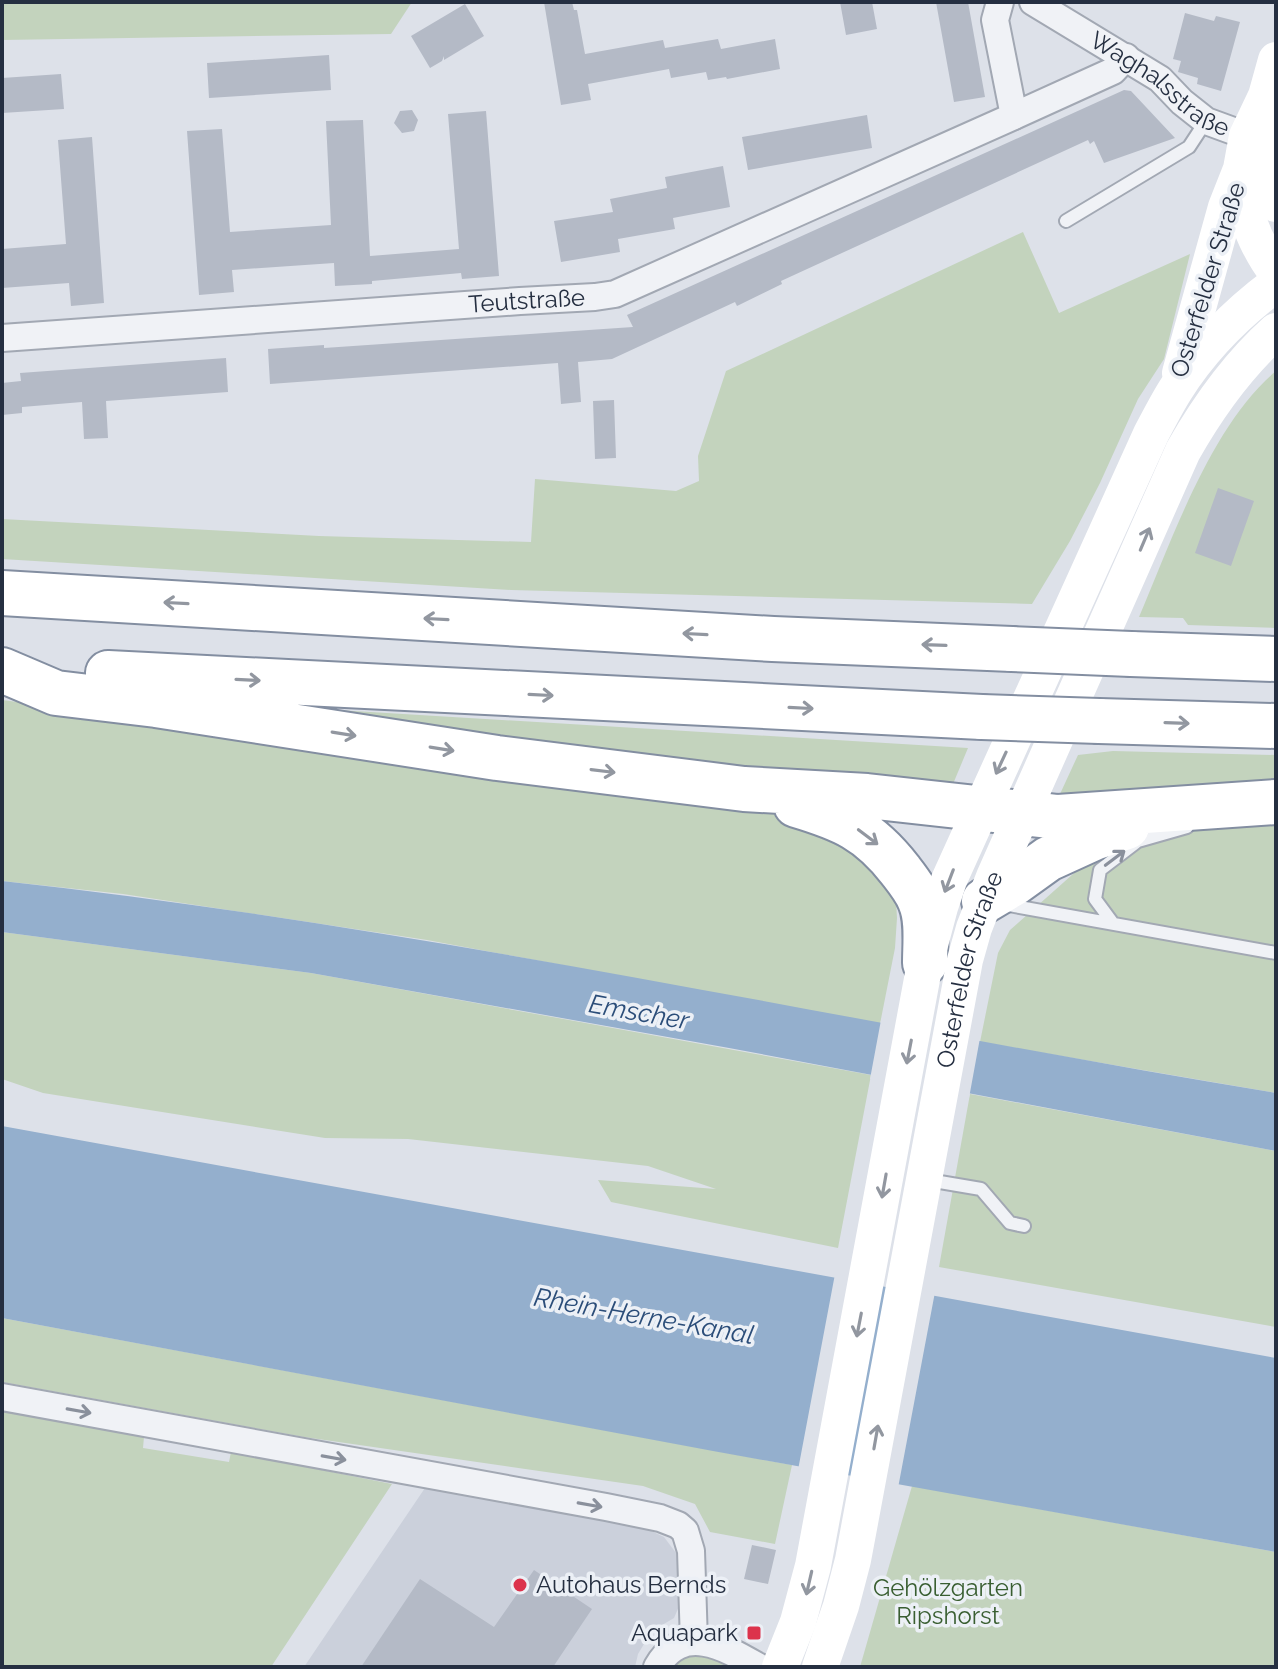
<svg xmlns="http://www.w3.org/2000/svg" width="1278" height="1669" viewBox="0 0 1278 1669" font-family="Raleway,sans-serif">
<rect width="100%" height="100%" fill="#dde1e9"/>
<path fill="#cbd0db" d="M 427,1485 L 645,1528 L 664,1537 L 676,1553 L 682,1574 L 683,1597 L 674,1618 L 657,1628 L 647,1639 L 638,1654 L 635,1667 L 304,1667 Z"/>
<path fill="#c3d3bd" d="M 2,2 L 412,2 L 391,34 L 2,40 Z
M 1023,232 L 1059,313 L 1190,254 L 1164,359 L 1138,399 L 1100,483 L 1070,541 L 1032,604 L 511,590 L 2,559 L 2,519 L 319,536 L 531,542 L 535,479 L 676,491 L 699,481 L 698,456 L 726,371 Z
M 1276,371 L 1276,628 L 1188,625 L 1183,618 L 1139,617 C 1172,540 1211,425 1276,371 Z
M 2,700 L 339,743 L 738,804 L 814,821 L 895,883 L 897,918 L 895,948 L 880,1024 L 427,940 L 123,894 L 2,881 Z
M 288,707 L 968,748 L 948,796 L 494,737 Z
M 1113,751 L 1276,755 L 1276,795 L 1065,797 L 1060,794 L 1078,755 Z
M 1276,822 L 1276,1093 L 980,1042 L 998,953 L 1010,930 L 1082,866 L 1150,832 Z
M 2,932 L 311,973 L 871,1075 L 838,1248 L 611,1202 L 598,1180 L 716,1189 L 648,1166 L 408,1139 L 325,1138 L 43,1093 L 2,1079 Z
M 970,1094 L 1276,1151 L 1276,1327 L 939,1267 Z
M 2,1318 L 792,1465 L 775,1544 L 710,1532 L 695,1504 L 643,1486 L 304,1437 L 2,1382 Z
M 2,1410 L 144,1437 L 143,1448 L 229,1462 L 231,1452 L 392,1484 L 271,1667 L 2,1667 Z
M 912,1486 L 1276,1552 L 1276,1667 L 860,1667 Z
M 680,1646 L 755,1667 L 659,1667 Z"/>
<path fill="#94afcd" d="M 2,881 C 430,928 851,1023 1276,1093 L 1276,1151 L 729,1048 L 311,973 L 2,932 Z
M 2,1126 L 1276,1358 L 1276,1552 L 713,1451 L 2,1318 Z"/>
<path fill="#dde1e9" d="M 881,1020 L 980,1038 L 969,1098 L 870,1079 Z
M 835,1274 L 852,1277 L 813,1473 L 798,1470 Z
M 919,1290 L 935,1292 L 898,1488 L 883,1485 Z"/>
<path fill="#b4bac6" d="M 544,2 L 572,2 L 574,10 L 577,10 L 585,54 L 663,40 L 665,48 L 718,39 L 721,49 L 775,39 L 780,69 L 727,79 L 726,77 L 708,80 L 706,72 L 671,78 L 669,69 L 588,84 L 591,100 L 561,105 Z
M 840,2 L 872,2 L 877,29 L 846,35 Z
M 936,2 L 968,2 L 985,97 L 954,102 Z
M 465,4 L 484,36 L 444,60 L 444,56 L 442,61 L 430,68 L 411,36 Z
M 1185,13 L 1214,21 L 1216,16 L 1240,22 L 1221,91 L 1197,84 L 1198,78 L 1178,72 L 1181,61 L 1173,59 Z
M 329,55 L 331,90 L 209,98 L 207,63 Z
M 61,74 L 64,109 L 2,113 L 2,78 Z
M 1124,90 L 1131,91 L 1175,138 L 1104,163 L 1094,141 L 1090,144 L 1088,140 L 781,281 L 782,284 L 737,306 L 735,302 L 612,359 L 578,362 L 581,402 L 561,404 L 558,363 L 270,384 L 268,349 L 324,345 L 324,348 L 633,327 L 627,315 Z
M 412,110 L 418,120 L 414,131 L 402,133 L 394,123 L 400,111 Z
M 486,111 L 499,276 L 462,279 L 461,273 L 372,281 L 372,284 L 335,286 L 334,263 L 232,270 L 234,292 L 199,295 L 187,131 L 222,129 L 230,232 L 331,225 L 326,121 L 363,120 L 370,256 L 459,249 L 448,114 Z
M 867,115 L 872,148 L 748,170 L 742,137 Z
M 92,137 L 104,303 L 71,306 L 69,283 L 2,288 L 2,249 L 66,244 L 58,140 Z
M 723,166 L 730,207 L 673,218 L 675,229 L 618,239 L 620,252 L 561,262 L 554,221 L 613,212 L 610,199 L 667,188 L 665,177 Z
M 226,358 L 228,392 L 106,401 L 108,438 L 84,439 L 82,402 L 22,407 L 22,413 L 2,415 L 2,383 L 21,381 L 20,373 Z
M 614,400 L 616,458 L 595,459 L 593,401 Z
M 1218,488 L 1254,501 L 1231,566 L 1195,553 Z
M 752,1545 L 776,1550 L 768,1584 L 744,1579 Z
M 534,1570 L 592,1609 L 553,1667 L 361,1667 L 420,1579 L 494,1627 Z"/>
<g fill="none" stroke-linecap="round" stroke-linejoin="round">
<defs>
<path id="lane" d="M 1066,221 L 1189,147 L 1206,121
M 1003,904 L 1276,953
M 1112,922 L 1095,899 L 1100,870 L 1138,841 L 1187,827
M 928,1180 L 981,1189 L 1010,1223 L 1024,1226"/>
<g id="street">
<path id="s1" d="M 1033,2 L 1160,79 L 1182,102 L 1206,121 L 1247,136"/>
<path d="M 1014,116 L 1113,71 L 1126,57"/>
<path id="s2" d="M 2,338 L 520,301 L 595,297 L 615,294 L 1014,116 L 995,20 L 1000,2"/>
<path d="M 2,1397 L 606,1507 L 660,1518 L 678,1525 L 685,1531 L 691,1551 L 694,1642"/>
<path d="M 657,1667 C 683,1622 726,1648 759,1667"/>
</g>
<path id="highway" d="M 2,593 L 773,639 L 1012,649
M 1131,654 L 1276,659
M 2,670 L 56,693 L 156,705 L 497,758 L 744,789 L 867,796 L 1058,817 L 1276,802
M 108,673 L 982,717
M 1099,721 L 1276,726
M 796,805 C 843,819 869,830 900,870 C 907,879 916,890 920,901 C 928,919 925,944 925,963
M 984,901 L 1016,882 L 1048,859 L 1094,838 L 1127,827"/>
</defs>
<use href="#lane" stroke="#a2a8b3" stroke-width="16"/>
<use href="#street" stroke="#a2a8b3" stroke-width="30"/>
<use href="#highway" stroke="#838ea1" stroke-width="48"/>
<use href="#lane" stroke="#f0f2f6" stroke-width="12"/>
<use href="#street" stroke="#f0f2f6" stroke-width="26"/>
<g stroke="#fff" stroke-width="36">
<path d="M 1266,118 L 1267,171 L 1276,204"/>
<path d="M 1241,171 C 1242,181 1241,193 1243,203 C 1249,226 1261,253 1276,272"/>
<path d="M 1180,373 L 1226,207 L 1241,169 L 1247,136 L 1266,96 L 1276,60"/>
<path d="M 780,1667 L 798,1622 L 813,1566 L 925,963 L 940,907 L 949,880 L 1151,434 C 1159,419 1167,403 1176,389 C 1202,348 1237,313 1276,284"/>
<path id="s3" d="M 820,1667 L 841,1606 L 853,1560 L 965,960 L 974,928 L 994,877 L 1183,451 C 1208,407 1238,365 1276,331"/>
</g>
<use href="#highway" stroke="#fff" stroke-width="44"/>
<defs>
<path id="highway-bridge" d="M 1012,649 L 1131,654
M 982,717 L 1099,721"/>
</defs>
<use href="#highway-bridge" stroke="#838ea1" stroke-width="48" stroke-linecap="butt"/>
<use href="#highway-bridge" stroke="#fff" stroke-width="44"/>
</g>
<defs><path id="oneway-shaft" d="M-6 0H5M1.5-3L5.5 0L1.5 3" fill="none" stroke-width="1.6" stroke-linecap="round" stroke-linejoin="round" transform="scale(2)"/></defs>
<g stroke="#9297a0">
<use href="#oneway-shaft" transform="translate(1145 539) rotate(-67)"/>
<use href="#oneway-shaft" transform="translate(176 603) rotate(-177)"/>
<use href="#oneway-shaft" transform="translate(436 619) rotate(-177)"/>
<use href="#oneway-shaft" transform="translate(695 634) rotate(-177)"/>
<use href="#oneway-shaft" transform="translate(934 645) rotate(-178)"/>
<use href="#oneway-shaft" transform="translate(248 680) rotate(3)"/>
<use href="#oneway-shaft" transform="translate(541 695) rotate(3)"/>
<use href="#oneway-shaft" transform="translate(801 708) rotate(3)"/>
<use href="#oneway-shaft" transform="translate(1177 723) rotate(2)"/>
<use href="#oneway-shaft" transform="translate(344 734) rotate(9)"/>
<use href="#oneway-shaft" transform="translate(442 749) rotate(9)"/>
<use href="#oneway-shaft" transform="translate(1001 763) rotate(115)"/>
<use href="#oneway-shaft" transform="translate(603 771) rotate(7)"/>
<use href="#oneway-shaft" transform="translate(868 837) rotate(37)"/>
<use href="#oneway-shaft" transform="translate(949 881) rotate(111)"/>
<use href="#oneway-shaft" transform="translate(909 1052) rotate(101)"/>
<use href="#oneway-shaft" transform="translate(884 1186) rotate(100)"/>
<use href="#oneway-shaft" transform="translate(859 1325) rotate(101)"/>
<use href="#oneway-shaft" transform="translate(876 1437) rotate(-80)"/>
<use href="#oneway-shaft" transform="translate(809 1583) rotate(103)"/>
</g>
<g stroke="#8a909c">
<use href="#oneway-shaft" transform="translate(1115 858) rotate(-37)"/>
<use href="#oneway-shaft" transform="translate(79 1411) rotate(10)"/>
<use href="#oneway-shaft" transform="translate(334 1458) rotate(10)"/>
<use href="#oneway-shaft" transform="translate(590 1505) rotate(10)"/>
</g>
<g fill="#dc334c" stroke="#ecf0f6" stroke-width="3">
<circle cx="520" cy="1585" r="8"/>
<rect x="746" y="1625" width="16" height="16" rx="4"/>
</g>
<g text-anchor="middle" stroke-width="7" stroke-linejoin="round" paint-order="stroke">
<g font-size="24" fill="#252f41" stroke="#ecf0f6">
<text dy="8" stroke="none"><textPath href="#s1" startOffset="152">Waghalsstraße</textPath></text>
<text transform="translate(1208 280) rotate(-73)" y="8">Osterfelder Straße</text>
<text dy="8" stroke="none"><textPath href="#s2" startOffset="526">Teutstraße</textPath></text>
<text dy="8" stroke="none"><textPath href="#s3" startOffset="714">Osterfelder Straße</textPath></text>
</g>
<g font-size="24" fill="#252f41" stroke="#ecf0f6" text-anchor="start">
<text x="536" y="1593">Autohaus Bernds</text>
<text x="738" y="1641" text-anchor="end">Aquapark</text>
</g>
<g font-size="24" fill="#395e31" stroke="#ecf0f6">
<text x="948" y="1596">Gehölzgarten<tspan x="948" dy="28">Ripshorst</tspan></text>
</g>
<g font-size="26" font-style="italic" fill="#2b4d79" stroke="#ecf0f6">
<text transform="translate(639 1012) rotate(10)" y="9">Emscher</text>
<text transform="translate(644 1316) rotate(10)" y="9">Rhein-Herne-Kanal</text>
</g>
</g>
<rect width="1278" height="1669" fill="none" stroke="#252f41" stroke-width="8"/>
</svg>
